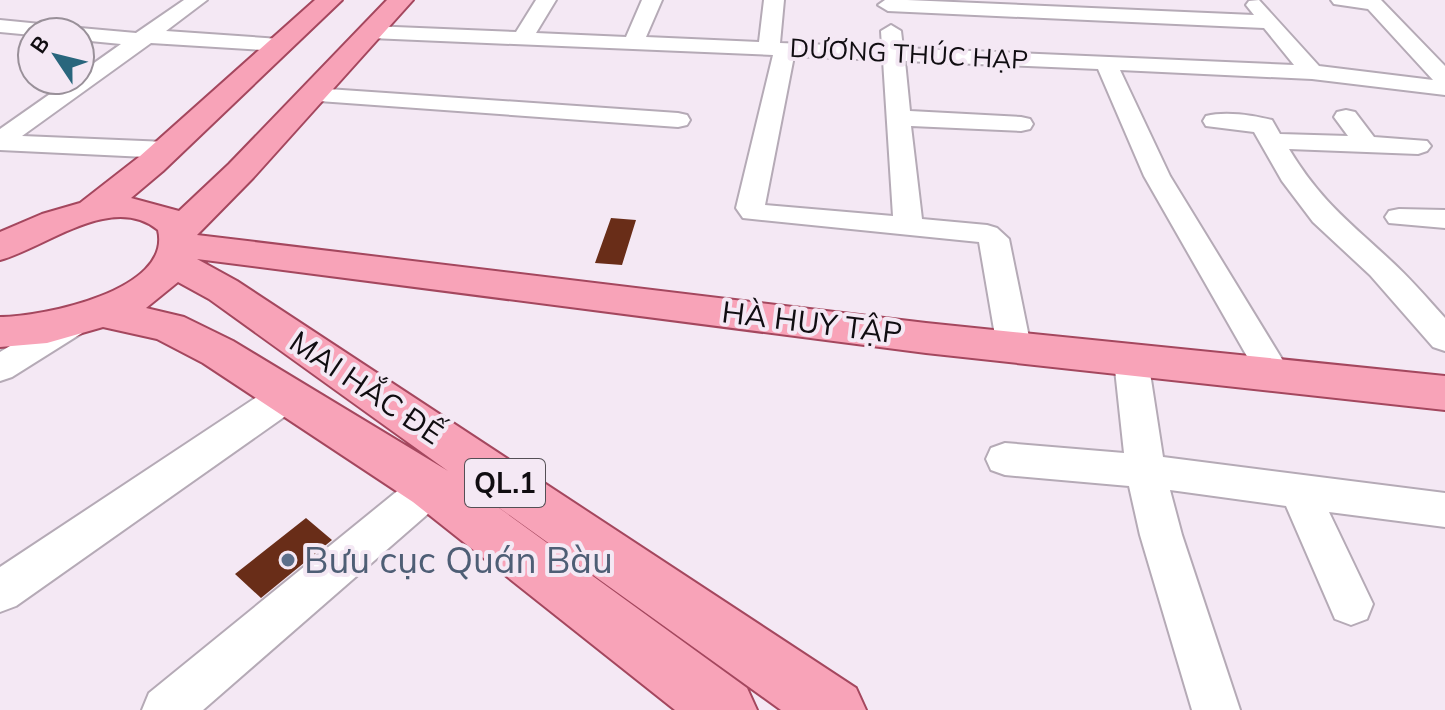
<svg xmlns="http://www.w3.org/2000/svg" width="1445" height="710" viewBox="0 0 1445 710" font-family="Mulish,sans-serif">
<rect width="100%" height="100%" fill="#f4e8f4"/>
<path fill="#692d18" d="M 611,218 L 636,220 L 622,265 L 595,263 Z
M 306,518 L 332,540 L 261,598 L 235,574 Z"/>
<g fill="none" stroke-linecap="round" stroke-linejoin="round">
<defs>
<path id="minor" d="M 184,0 L 207,0 L 166,31 L 280,39 L 291,45 L 280,51 L 151,43 L 22,136 L 167,142 L 176,145 L 180,150 L 176,155 L 167,158 L 0,150 L 0,129 L 70,80 L 80,80 L 80,73 L 121,44 L 80,40 L 80,32 L 32,32 L 32,35 L 0,32 L 0,20 L 61,26 L 71,32 L 80,28 L 136,33 Z
M 536,0 L 556,0 L 536,33 L 626,37 L 642,0 L 662,0 L 646,37 L 759,42 L 764,0 L 784,0 L 780,43 L 882,47 L 881,31 L 891,25 L 901,31 L 903,48 L 1294,65 L 1264,28 L 888,11 L 878,5 L 885,0 L 907,0 L 1254,15 L 1246,5 L 1249,1 L 1259,0 L 1319,66 L 1433,80 L 1368,9 L 1334,4 L 1331,0 L 1381,0 L 1445,66 L 1445,95 L 1312,79 L 1120,70 L 1170,176 L 1293,377 L 1288,386 L 1276,390 L 1264,386 L 1144,176 L 1098,69 L 905,61 L 910,111 L 1021,117 L 1030,119 L 1033,124 L 1030,129 L 1021,131 L 911,126 L 922,219 L 987,225 L 997,228 L 1009,239 L 1031,347 L 1026,355 L 1014,359 L 1002,355 L 997,347 L 979,242 L 743,218 L 736,208 L 773,55 L 371,38 L 361,32 L 371,26 L 516,32 ZM 794,56 L 883,60 L 893,216 L 765,205 Z
M 313,88 L 678,113 L 687,115 L 690,120 L 687,125 L 678,127 L 305,100 L 301,95 L 305,90 Z
M 1346,110 L 1355,112 L 1374,137 L 1427,141 L 1431,146 L 1427,151 L 1418,154 L 1289,149 C 1320,200 1347,220 1389,259 C 1409,277 1427,298 1445,318 L 1445,351 L 1433,347 L 1370,275 L 1313,222 L 1282,181 L 1254,132 L 1206,126 L 1203,121 L 1206,116 C 1225,111 1253,115 1272,120 L 1280,134 L 1348,136 L 1334,117 L 1337,112 Z
M 1399,209 L 1445,210 L 1445,228 L 1389,223 L 1385,217 L 1389,211 Z
M 70,314 L 82,317 L 86,325 L 82,333 L 12,377 L 0,381 L 0,352 L 58,317 Z
M 1131,348 L 1143,351 L 1148,360 L 1163,457 L 1445,493 L 1445,527 L 1329,512 L 1373,604 L 1367,619 L 1351,625 L 1335,619 L 1286,506 L 1170,490 L 1182,535 L 1240,710 L 1192,710 L 1140,535 L 1129,486 L 1005,475 L 991,470 L 986,459 L 991,448 L 1005,443 L 1124,453 L 1114,360 L 1119,351 Z
M 288,382 L 301,385 L 306,395 L 301,405 L 16,606 L 0,612 L 0,567 L 275,385 Z
M 431,470 L 445,475 L 451,487 L 445,499 L 203,710 L 142,710 L 149,693 L 417,475 Z"/>
<path id="major" d="M 315,0 L 342,0 L 163,171 L 131,198 L 179,211 L 229,164 L 387,0 L 413,0 L 253,178 L 197,235 L 926,323 L 1445,376 L 1445,410 L 926,353 L 197,259 L 237,281 L 856,688 L 866,710 L 781,710 L 473,489 L 747,688 L 757,710 L 675,710 L 413,502 L 203,363 L 157,339 L 103,327 L 47,343 L 0,347 L 0,317 C 41,317 173,291 158,230 C 112,192 45,248 0,260 L 0,232 L 42,214 L 80,203 L 139,157 ZM 178,282 L 209,299 L 448,471 L 233,341 L 184,317 L 146,308 Z"/>
</defs>
<use href="#minor" stroke="#b5aab6" stroke-width="4"/>
<use href="#major" stroke="#a4475e" stroke-width="4"/>
<use href="#minor" fill="#fff" fill-rule="evenodd"/>
<use href="#major" fill="#f8a3b8" fill-rule="evenodd"/>
</g>
<circle fill="#5c6f8a" stroke="#f4e8f4" stroke-width="3" cx="288" cy="560" r="8"/>
<g text-anchor="middle" stroke-width="8" stroke-linejoin="round" paint-order="stroke">
<g font-size="26" fill="#100d11" stroke="#f4e8f4">
<text transform="translate(909 54) rotate(3)" y="9">DƯƠNG THÚC HẠP</text>
</g>
<rect fill="#f4e8f4" stroke="#544f55" stroke-width="2" x="465" y="459" width="80" height="48" rx="6"/>
<g font-size="28" font-weight="bold" fill="#100d11">
<text x="505" y="493">QL.1</text>
</g>
<g font-size="30" fill="#100d11" stroke="#f4e8f4">
<text transform="translate(812 323) rotate(7)" y="10">HÀ HUY TẬP</text>
<text transform="translate(366 388) rotate(34)" y="10">MAI HẮC ĐẾ</text>
</g>
<g font-size="36" fill="#4e5e75" stroke="#f4e8f4" text-anchor="start">
<text x="304" y="573">Bưu cục Quán Bàu</text>
</g>
</g>
<g transform="translate(56 56) rotate(305)"><circle r="38" fill="#f4e8f4" stroke="#999099" stroke-width="2"/>
<path d="M0-6L14 30L0 20L-14 30Z" fill="#29667d"/>
<text y="-12" font-size="22" font-weight="bold" text-anchor="middle" fill="#100d11">B</text>
</g>
</svg>
